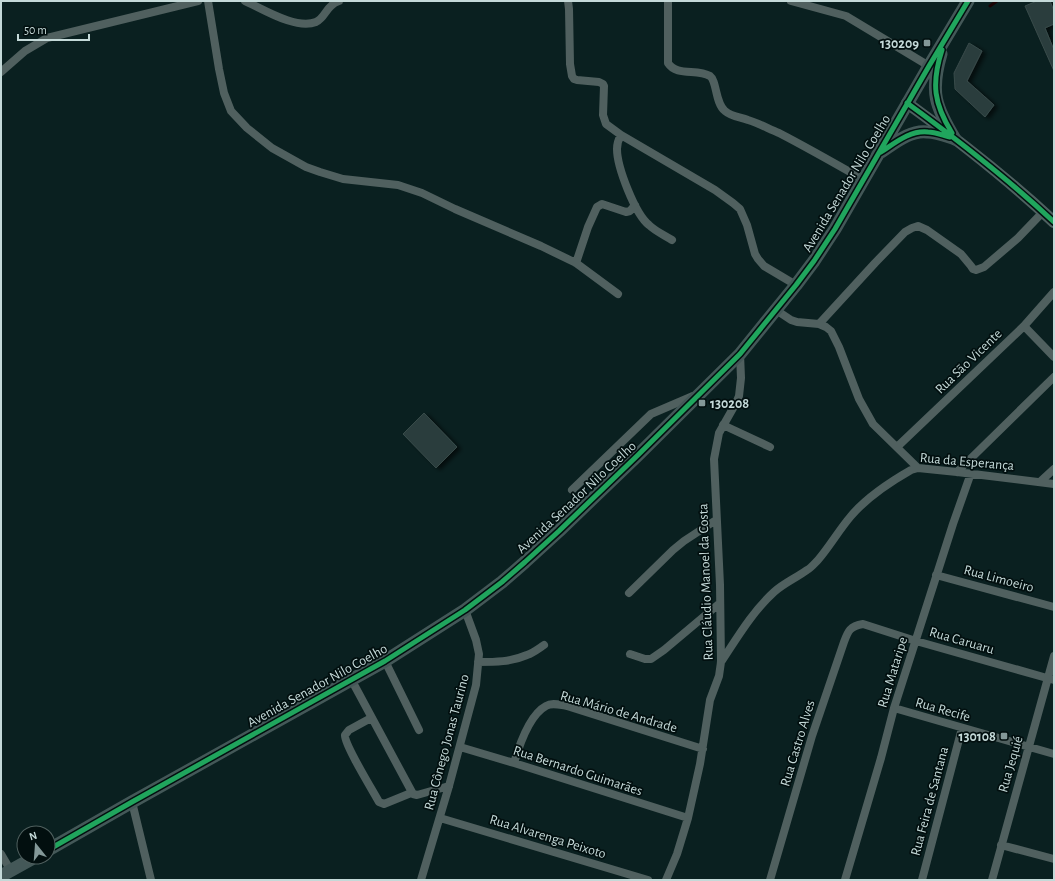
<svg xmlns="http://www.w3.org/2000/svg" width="1055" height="881" viewBox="0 0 1055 881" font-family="'Alegreya Sans',sans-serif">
<defs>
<filter id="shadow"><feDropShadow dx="4" dy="2" stdDeviation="2" flood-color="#0009"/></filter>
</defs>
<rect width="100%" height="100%" fill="#0a2020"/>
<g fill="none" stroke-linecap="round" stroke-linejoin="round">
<path stroke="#1b0304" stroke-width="3" d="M 990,6 L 997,1"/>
</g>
<path fill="#2b3d3d" stroke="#384b4a" filter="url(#shadow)" d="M 1037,1 L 1050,1 L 1054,11 L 1054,24 L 1045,28 L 1054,50 L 1054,71 L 1025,6 Z
M 969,43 L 982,51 L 967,81 L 994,105 L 985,117 L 955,89 L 954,73 Z
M 424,413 L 457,447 L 436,468 L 403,434 Z"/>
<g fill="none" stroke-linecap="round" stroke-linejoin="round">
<path stroke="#50605f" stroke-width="8" d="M 208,1 L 219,69 L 224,93 L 231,111 L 247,128 L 272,148 L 306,167 L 320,172 L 343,179 L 398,185 L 422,193 L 455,209 L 541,246 L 576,263 L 618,294
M 245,1 C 263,9 296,30 316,22 C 324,18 325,11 331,6 C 333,4 336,2 339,1
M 568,1 L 569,9 L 570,64 L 572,76 L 574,79 L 577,80 L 599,82 L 603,84 L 604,86 L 603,115 L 606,124 L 621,135 L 715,190 L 733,203 L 740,209 L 747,225 L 755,254 L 758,259 L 764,266 L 796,285
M 668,1 L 668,63 C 677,77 697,68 710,76 C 717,81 715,103 725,111 C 732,117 740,117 748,120 C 758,123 769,129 779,133 C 808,148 836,164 864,180
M 791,1 L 846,16 L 929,66
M 1,72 L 25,51 L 47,38 L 198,1
M 621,135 C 618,140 617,144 617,149 C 617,167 635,214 649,225 C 655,231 664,235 672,240
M 576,263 L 588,227 L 597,207 L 602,204 L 626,212 L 630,211 L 635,205
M 776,310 L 791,320 L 797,322 L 819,324 L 826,327 L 831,331 L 839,347 L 859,399 L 873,424 L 918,468
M 819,324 L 875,263 L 905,232 L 912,228 L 918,226 L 927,230 L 961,254 L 971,266 L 973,269 L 976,270 L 984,267 L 1018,238 L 1043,212
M 1024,326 L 1054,357
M 723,425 L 770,447
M 897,447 L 1024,326 L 1054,292
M 957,472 L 1054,377
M 1041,481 L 1054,469
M 572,490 L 651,414 L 693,396
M 936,575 L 1054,607
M 629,593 L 673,550 L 684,541 L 716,520
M 630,654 L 645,659 L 651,659 L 664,650 L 720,603
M 385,661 L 419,730
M 478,662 C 495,662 511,662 527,655 C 533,653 538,649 544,645
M 721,662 C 737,638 752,612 774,592 C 784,583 796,578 807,570 C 811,568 815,563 818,560 C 830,546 839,530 851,516 C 867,497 890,482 911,470 L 918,468 L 957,472 L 1054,484
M 351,679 L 413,794 L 417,795 L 449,786
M 894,708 L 1054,754
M 371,718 L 349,730 L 345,735 C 344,744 373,791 379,802 L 384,804 L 411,793
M 460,747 L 514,763 L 688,818
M 514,763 C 519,746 529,715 546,706 C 552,702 560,705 567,706 L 703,749
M 132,802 L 151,880
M 440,818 L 648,880
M 1001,845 L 1054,859
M 1,854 L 11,871
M 421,880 L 449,786 L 476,685 L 479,654 L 476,640 L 465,610
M 666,880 L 677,854 L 688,818 L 700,764 L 710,700 L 719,676 L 721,662 L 720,585 L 714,459 L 719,433 L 736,403 L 739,396 L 741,378 L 740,354
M 770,880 L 812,736 L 844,642 C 848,631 850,626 863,624 L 916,641 L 1054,680
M 845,880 L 881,758 L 894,708 L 953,524 L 971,473
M 922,880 L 962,728
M 992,880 L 1054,656"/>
<path stroke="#4f6161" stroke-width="12" d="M 907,103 C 958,140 1008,179 1054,222"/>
<path stroke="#445858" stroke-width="13" d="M 941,54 C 930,92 935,106 955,139
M 881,152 C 895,143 910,130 927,132 C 937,132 946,136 955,139
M 48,850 L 132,802 L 385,661 L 465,610 L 502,582 L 525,562 L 559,531 L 638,455 L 740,354 L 796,285 L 814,261 L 835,229 L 929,66 L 968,1
M 1,876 L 35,857"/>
<defs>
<path id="cycleway" d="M 942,50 C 931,84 934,104 952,133
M 907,103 C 958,140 1008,179 1054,222
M 881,152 C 895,143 910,130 928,132 C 935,132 942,135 950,137
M 48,850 L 132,802 L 385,661 L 465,610 L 502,582 L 525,562 L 559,531 L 638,455 L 740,354 L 796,285 L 814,261 L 835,229 L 929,66 L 968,1"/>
</defs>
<use href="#cycleway" stroke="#020f0f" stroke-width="8"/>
<use href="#cycleway" stroke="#20a55d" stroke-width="5"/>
</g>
<g fill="#839898" stroke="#020f0f" stroke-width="1.5">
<rect x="923" y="39" width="8" height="8" rx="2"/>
<rect x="698" y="399" width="8" height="8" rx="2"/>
<rect x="1000" y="732" width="8" height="8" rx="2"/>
</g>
<g text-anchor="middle" stroke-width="3.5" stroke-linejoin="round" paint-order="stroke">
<g font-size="14" font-weight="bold" fill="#c4d9d8" stroke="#020f0f" text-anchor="end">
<text x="919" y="48">130209</text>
<text x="710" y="408" text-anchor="start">130208</text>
<text x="996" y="741">130108</text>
</g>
<g font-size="14" fill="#c4d9d8" stroke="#020f0f">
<text transform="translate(846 183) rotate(-59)" y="5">Avenida Senador Nilo Coelho</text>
<text transform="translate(968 361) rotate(-44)" y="5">Rua São Vicente</text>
<text transform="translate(967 461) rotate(5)" y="5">Rua da Esperança</text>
<text transform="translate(576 497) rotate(-43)" y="5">Avenida Senador Nilo Coelho</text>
<text transform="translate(999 578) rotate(15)" y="5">Rua Limoeiro</text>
<text transform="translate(705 582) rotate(-92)" y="5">Rua Cláudio Manoel da Costa</text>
<text transform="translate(962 640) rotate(16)" y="5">Rua Caruaru</text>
<text transform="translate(892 672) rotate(-73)" y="5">Rua Mataripe</text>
<text transform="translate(317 685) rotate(-29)" y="5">Avenida Senador Nilo Coelho</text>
<text transform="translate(943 709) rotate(16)" y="5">Rua Recife</text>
<text transform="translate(619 711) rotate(16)" y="5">Rua Mário de Andrade</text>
<text transform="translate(446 742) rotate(-75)" y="5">Rua Cônego Jonas Taurino</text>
<text transform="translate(797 743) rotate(-73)" y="5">Rua Castro Alves</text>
<text transform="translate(1010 764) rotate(-74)" y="5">Rua Jequié</text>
<text transform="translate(578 770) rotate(18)" y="5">Rua Bernardo Guimarães</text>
<text transform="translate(929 801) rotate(-75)" y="5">Rua Feira de Santana</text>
<text transform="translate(548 836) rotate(17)" y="5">Rua Alvarenga Peixoto</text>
</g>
</g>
<rect width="1055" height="881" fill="none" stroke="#c4d9d8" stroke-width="4"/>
<g transform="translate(36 845) rotate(343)"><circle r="19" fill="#020f0f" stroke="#50605f"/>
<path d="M0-3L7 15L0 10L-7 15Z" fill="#839898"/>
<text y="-6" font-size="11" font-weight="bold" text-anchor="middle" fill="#c4d9d8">N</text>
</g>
<path d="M18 34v6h71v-6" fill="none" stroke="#c4d9d8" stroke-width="2"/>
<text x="24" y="34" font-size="12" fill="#c4d9d8" stroke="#020f0f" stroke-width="3" paint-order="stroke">50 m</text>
</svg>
